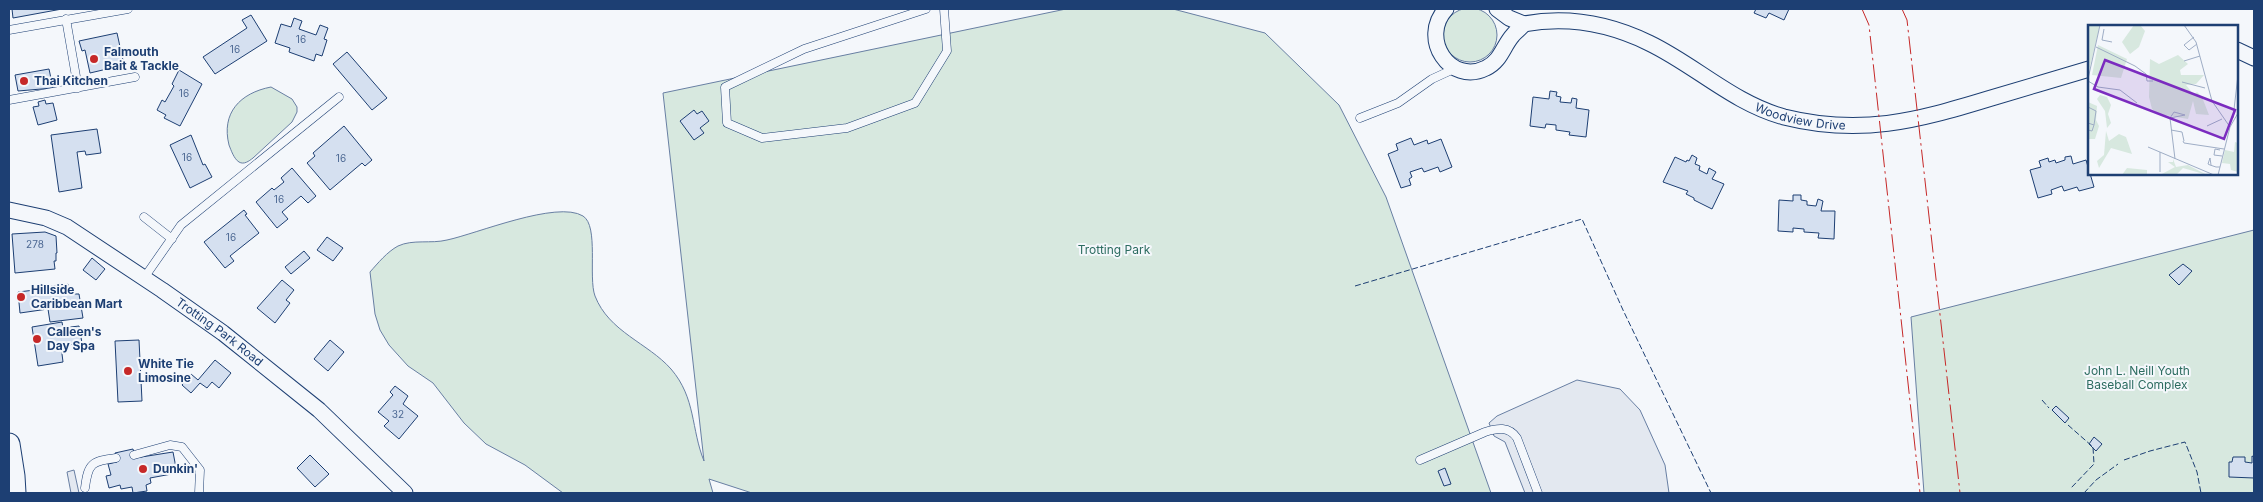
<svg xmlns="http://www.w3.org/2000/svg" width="2263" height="502" viewBox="0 0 2263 502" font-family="Inter,sans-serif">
<rect width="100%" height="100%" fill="#f4f7fb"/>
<path fill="#d7e8df" stroke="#687fa3" d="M1443 35a27 27 0 1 1 54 0a27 27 0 1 1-54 0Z
M 1066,9 L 1173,9 L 1265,33 L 1339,105 L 1386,197 L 1491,493 L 752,493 L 709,479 L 713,493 L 563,493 L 525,465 L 486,444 L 464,423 L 433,383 L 408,366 L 389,345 L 380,330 L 375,314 L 370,272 C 378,263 387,252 398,246 C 413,239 431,244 447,240 C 476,234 557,200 583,216 C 599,226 588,277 595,296 C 609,332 648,343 671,369 C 696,398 691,429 704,461 L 663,93 Z
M 271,87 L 292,99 L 297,107 L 297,112 L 292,122 L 253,158 C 249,161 244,165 239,162 C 234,159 231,150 229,145 C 221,113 240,93 271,87 Z
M 2254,230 L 2254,493 L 1924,493 L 1911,317 Z"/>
<path fill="#e3e8f0" stroke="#687fa3" d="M 1577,380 L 1620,389 L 1640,410 L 1665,465 L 1669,493 L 1525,493 L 1505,442 L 1494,436 L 1489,423 L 1497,416 Z
M 74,470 L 79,493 L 71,493 L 67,472 Z"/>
<path fill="#d5e0f0" stroke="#1d3f73" d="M 12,9 L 62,9 L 13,18 Z
M 1756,9 L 1789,9 L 1784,20 L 1769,13 L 1766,18 L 1754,13 Z
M 251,15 L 267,41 L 215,74 L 203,57 L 247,28 L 242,20 Z
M 294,18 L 302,21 L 299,29 L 316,35 L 320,25 L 328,28 L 324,39 L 327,40 L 322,56 L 316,54 L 314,61 L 289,52 L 290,48 L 275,43 L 281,24 L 291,27 Z
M 117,33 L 124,65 L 90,73 L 85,50 L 82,51 L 79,41 Z
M 347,52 L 387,98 L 372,110 L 333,64 Z
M 49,69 L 53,88 L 18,91 L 15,75 Z
M 179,70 L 202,84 L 180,126 L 164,118 L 166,115 L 157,110 L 162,100 L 165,102 L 174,86 L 172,84 Z
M 1550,91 L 1557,92 L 1556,96 L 1561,97 L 1560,102 L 1571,103 L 1572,98 L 1577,99 L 1576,108 L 1589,110 L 1586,137 L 1569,135 L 1570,132 L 1556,130 L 1556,125 L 1546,124 L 1545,128 L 1530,126 L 1533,97 L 1549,99 Z
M 45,100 L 46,104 L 53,103 L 57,120 L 38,125 L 33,107 L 39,106 L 38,102 Z
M 694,110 L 697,114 L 702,111 L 709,121 L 700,128 L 704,133 L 694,140 L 680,121 Z
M 344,126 L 372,160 L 365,166 L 362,163 L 330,190 L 307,163 L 315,156 L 313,153 Z
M 97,129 L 101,153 L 86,155 L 85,151 L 77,152 L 82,188 L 59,192 L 51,135 Z
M 191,135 L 203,165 L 205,164 L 212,177 L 190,188 L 170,145 Z
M 1411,138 L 1414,145 L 1427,140 L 1428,144 L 1441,139 L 1452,167 L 1440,172 L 1438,167 L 1424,172 L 1422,168 L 1410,172 L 1412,177 L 1409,179 L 1411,185 L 1401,188 L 1388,154 L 1398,150 L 1396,144 Z
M 1692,155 L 1697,158 L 1695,164 L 1700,166 L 1699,170 L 1707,174 L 1709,168 L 1716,172 L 1712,179 L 1724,184 L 1712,209 L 1694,200 L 1694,198 L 1686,194 L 1688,191 L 1663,182 L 1675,157 L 1686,162 L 1687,160 L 1689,161 Z
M 2071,156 L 2073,164 L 2086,160 L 2094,187 L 2079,191 L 2077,187 L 2064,191 L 2062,186 L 2051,190 L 2052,194 L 2038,198 L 2030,170 L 2041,167 L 2039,161 L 2048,158 L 2049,162 L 2055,160 L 2056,163 L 2065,160 L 2065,157 Z
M 292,168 L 316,196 L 308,203 L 301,196 L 282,212 L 288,219 L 277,228 L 256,202 L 272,188 L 274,190 L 284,182 L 281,178 Z
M 1793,195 L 1801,195 L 1801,200 L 1807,201 L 1807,205 L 1816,206 L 1818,199 L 1823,201 L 1821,211 L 1835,211 L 1834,239 L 1818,238 L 1819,233 L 1804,232 L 1804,229 L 1793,228 L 1793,232 L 1778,231 L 1779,200 L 1793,201 Z
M 244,210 L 247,214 L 245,215 L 259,233 L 230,256 L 234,261 L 225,268 L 204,242 Z
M 45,232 L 56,236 L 57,253 L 56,253 L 56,261 L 54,261 L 55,269 L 15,273 L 12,234 Z
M 327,237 L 343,248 L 333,261 L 317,250 Z
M 304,251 L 310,258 L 291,274 L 285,267 Z
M 92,258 L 105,269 L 96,280 L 83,270 Z
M 2183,264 L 2192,271 L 2179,285 L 2169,275 Z
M 282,280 L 294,290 L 286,300 L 290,303 L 275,323 L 257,308 Z
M 68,284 L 69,294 L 79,294 L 83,318 L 50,322 L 48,309 L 20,313 L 18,292 L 35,290 L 34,288 Z
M 62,322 L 63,328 L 79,326 L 82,343 L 61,346 L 63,362 L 38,366 L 32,327 Z
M 139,340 L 142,401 L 118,402 L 115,341 Z
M 330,340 L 344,352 L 328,371 L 314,359 Z
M 215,360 L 231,373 L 219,388 L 212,382 L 207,388 L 200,383 L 191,393 L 182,385 L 191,374 L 198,380 Z
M 395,386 L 408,396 L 403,404 L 418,416 L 399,439 L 384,426 L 389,421 L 378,412 L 393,395 L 390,392 Z
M 2056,406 L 2069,418 L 2065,423 L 2052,410 Z
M 2094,437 L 2102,444 L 2096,451 L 2089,444 Z
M 133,449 L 135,458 L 173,452 L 177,473 L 150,478 L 151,483 L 146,485 L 147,491 L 133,493 L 132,487 L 121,489 L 120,485 L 109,488 L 106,476 L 111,475 L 108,464 L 117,462 L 115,453 Z
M 310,455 L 329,474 L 315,487 L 297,468 Z
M 2252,456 L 2254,457 L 2254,478 L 2229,477 L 2229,462 L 2232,462 L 2233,457 L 2245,457 L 2245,462 L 2252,463 Z
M 1445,468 L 1451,484 L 1444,486 L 1438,471 Z"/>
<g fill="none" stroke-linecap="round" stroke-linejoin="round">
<defs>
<path id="service" d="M 926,9 L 804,49 L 725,87 L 727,123 L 762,138 L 847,128 L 915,103 L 947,51 L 944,9
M 66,19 L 78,88
M 9,30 L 128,9
M 9,100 L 135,77
M 1360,118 L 1398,103 L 1432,79 L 1456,68
M 144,217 L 172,239
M 144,278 L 181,225 L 339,97
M 134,455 L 170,445 L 182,447 L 200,470 L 199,493
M 1420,460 L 1485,432 C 1497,428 1509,426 1517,438 L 1538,493
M 85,488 C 88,463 92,461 116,458"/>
<g id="minor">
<path d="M 1446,9 C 1419,38 1450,86 1486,68 C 1501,61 1503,46 1513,35 C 1516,31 1521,28 1524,24 L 1509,18 L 1497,9"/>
<path id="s1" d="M 1524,24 C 1567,16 1610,24 1649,43 C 1695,65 1733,103 1784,117 C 1860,136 1916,121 1988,99 C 2022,89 2055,79 2089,69"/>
<path d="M 2237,50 L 2254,58"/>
<path id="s2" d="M 9,210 L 46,218 L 67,227 L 162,290 L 223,333 L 319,410 L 405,493"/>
</g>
<path id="secondary" d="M 9,444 L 14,476 L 15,493"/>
</defs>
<use href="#service" stroke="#1d3f73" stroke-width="9"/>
<use href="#minor" stroke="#1d3f73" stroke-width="17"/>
<use href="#secondary" stroke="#1d3f73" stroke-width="23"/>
<use href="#service" stroke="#f4f7fb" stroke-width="8"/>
<use href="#minor" stroke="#f4f7fb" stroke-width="15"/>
<use href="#secondary" stroke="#f4f7fb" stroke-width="21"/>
<path stroke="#1d3f73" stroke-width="1" stroke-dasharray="6 2.5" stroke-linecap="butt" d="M 1355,286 L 1582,219 L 1623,310 L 1711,493
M 2042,400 L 2049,408
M 2068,425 L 2093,447 L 2094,464 L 2071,488
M 2124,460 L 2150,451 L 2185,442 L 2197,472 L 2201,493
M 2084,493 L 2096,480 L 2118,464"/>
<path stroke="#c62828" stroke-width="1" stroke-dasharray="18 4 2.5 4" stroke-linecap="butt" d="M 1862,9 L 1869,25 L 1920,493
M 1902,9 L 1907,20 L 1960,493"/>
</g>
<g fill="#c62828" stroke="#f4f7fb" stroke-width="2">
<circle cx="94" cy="59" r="5"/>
<circle cx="24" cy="81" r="5"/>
<circle cx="21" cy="297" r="5"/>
<circle cx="37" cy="339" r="5"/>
<circle cx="128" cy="371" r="5"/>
<circle cx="143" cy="469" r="5"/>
</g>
<g text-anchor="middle" stroke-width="4" stroke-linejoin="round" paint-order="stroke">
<g font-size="10" fill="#4b6792">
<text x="301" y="43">16</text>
<text x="235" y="53">16</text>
<text x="184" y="97">16</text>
<text x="187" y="161">16</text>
<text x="341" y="162">16</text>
<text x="279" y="203">16</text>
<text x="231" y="241">16</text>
<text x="35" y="248">278</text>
<text x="398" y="418">32</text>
</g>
<g font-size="12" font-weight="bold" fill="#1d3f73" stroke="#f4f7fb" text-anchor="start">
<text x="104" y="56">Falmouth<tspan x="104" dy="14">Bait &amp; Tackle</tspan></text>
<text x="34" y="85">Thai Kitchen</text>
<text x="31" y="294">Hillside<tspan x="31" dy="14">Caribbean Mart</tspan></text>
<text x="47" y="336">Calleen's<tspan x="47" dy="14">Day Spa</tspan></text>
<text x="138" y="368">White Tie<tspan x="138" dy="14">Limosine</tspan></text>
<text x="153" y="473">Dunkin'</text>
</g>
<g font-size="12" fill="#1d3f73" stroke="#f4f7fb">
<text dy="4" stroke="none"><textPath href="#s1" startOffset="299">Woodview Drive</textPath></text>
<text dy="4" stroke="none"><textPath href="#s2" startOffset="246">Trotting Park Road</textPath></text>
</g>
<g font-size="12" fill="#2c6c60" stroke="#f4f7fb">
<text x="1114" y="254">Trotting Park</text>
<text x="2137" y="375">John L. Neill Youth<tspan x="2137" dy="14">Baseball Complex</tspan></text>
</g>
</g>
<g transform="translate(2088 25)">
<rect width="150" height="150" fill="#f4f7fb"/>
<path d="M 0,0 L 12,0 L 0,50 ZM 46,0 L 52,0 L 57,6 L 51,22 L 42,29 L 34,17 ZM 10,20 L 39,34 L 33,53 L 4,50 ZM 90,30 L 100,39 L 92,45 L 93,50 L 116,50 L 108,59 L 98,60 L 106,70 L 109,67 L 114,72 L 121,90 L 108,89 L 105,76 L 100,94 L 71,89 L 64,84 L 61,72 L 62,34 L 71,39 ZM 12,70 L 19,72 L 23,80 L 20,89 L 23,98 L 19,103 L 17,86 L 9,74 ZM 0,77 L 9,81 L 8,95 L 11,101 L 7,114 L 0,114 ZM 18,106 L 21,116 L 31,109 L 38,112 L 44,129 L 23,123 L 11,143 L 9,136 L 16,130 ZM 147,117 L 150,118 L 150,147 L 143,145 L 142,139 L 134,138 L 137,125 L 146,127 ZM 85,134 L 88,142 L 100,140 L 119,150 L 95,143 L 88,150 L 72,150 L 87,142 L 80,137 L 85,137 ZM 39,143 L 59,145 L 59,150 L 34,150 Z" fill="#d7e8df"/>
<path fill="none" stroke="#9eadc5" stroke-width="1" d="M 96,0 L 108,17 L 124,76 L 142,102M 16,4 L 14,15 L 24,17M 106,12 L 96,20 L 101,25 L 109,19M 8,22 L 47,41 L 58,49 L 59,56 L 65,56M 96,36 L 112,31M 0,54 L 12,0M 0,56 L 10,62 L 32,65 L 49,78M 94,57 L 117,63M 0,82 L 8,86 L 6,100M 82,93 L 86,87 L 97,90 L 82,93 L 87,134M 145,93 L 150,50M 0,98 L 6,100 L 4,106 L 0,105M 119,101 L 134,94M 83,105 L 94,107 L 96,116M 95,116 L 96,118 L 136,124M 60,122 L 126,150M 132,125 L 127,124 L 126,130 L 134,131M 72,127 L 72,147M 123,140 L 122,133 L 120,139 L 122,140 L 128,142 L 132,142M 130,150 L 142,102 L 150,88"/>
<path fill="#7b2cbf" fill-opacity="0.15" stroke="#7b2cbf" stroke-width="2.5" d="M 17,35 L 147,85 L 136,114 L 6,64 Z"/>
<rect width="150" height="150" fill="none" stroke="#1d3f73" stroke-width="2.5"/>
</g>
<rect width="2263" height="502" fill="none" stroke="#1d3f73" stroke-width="20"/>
</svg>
